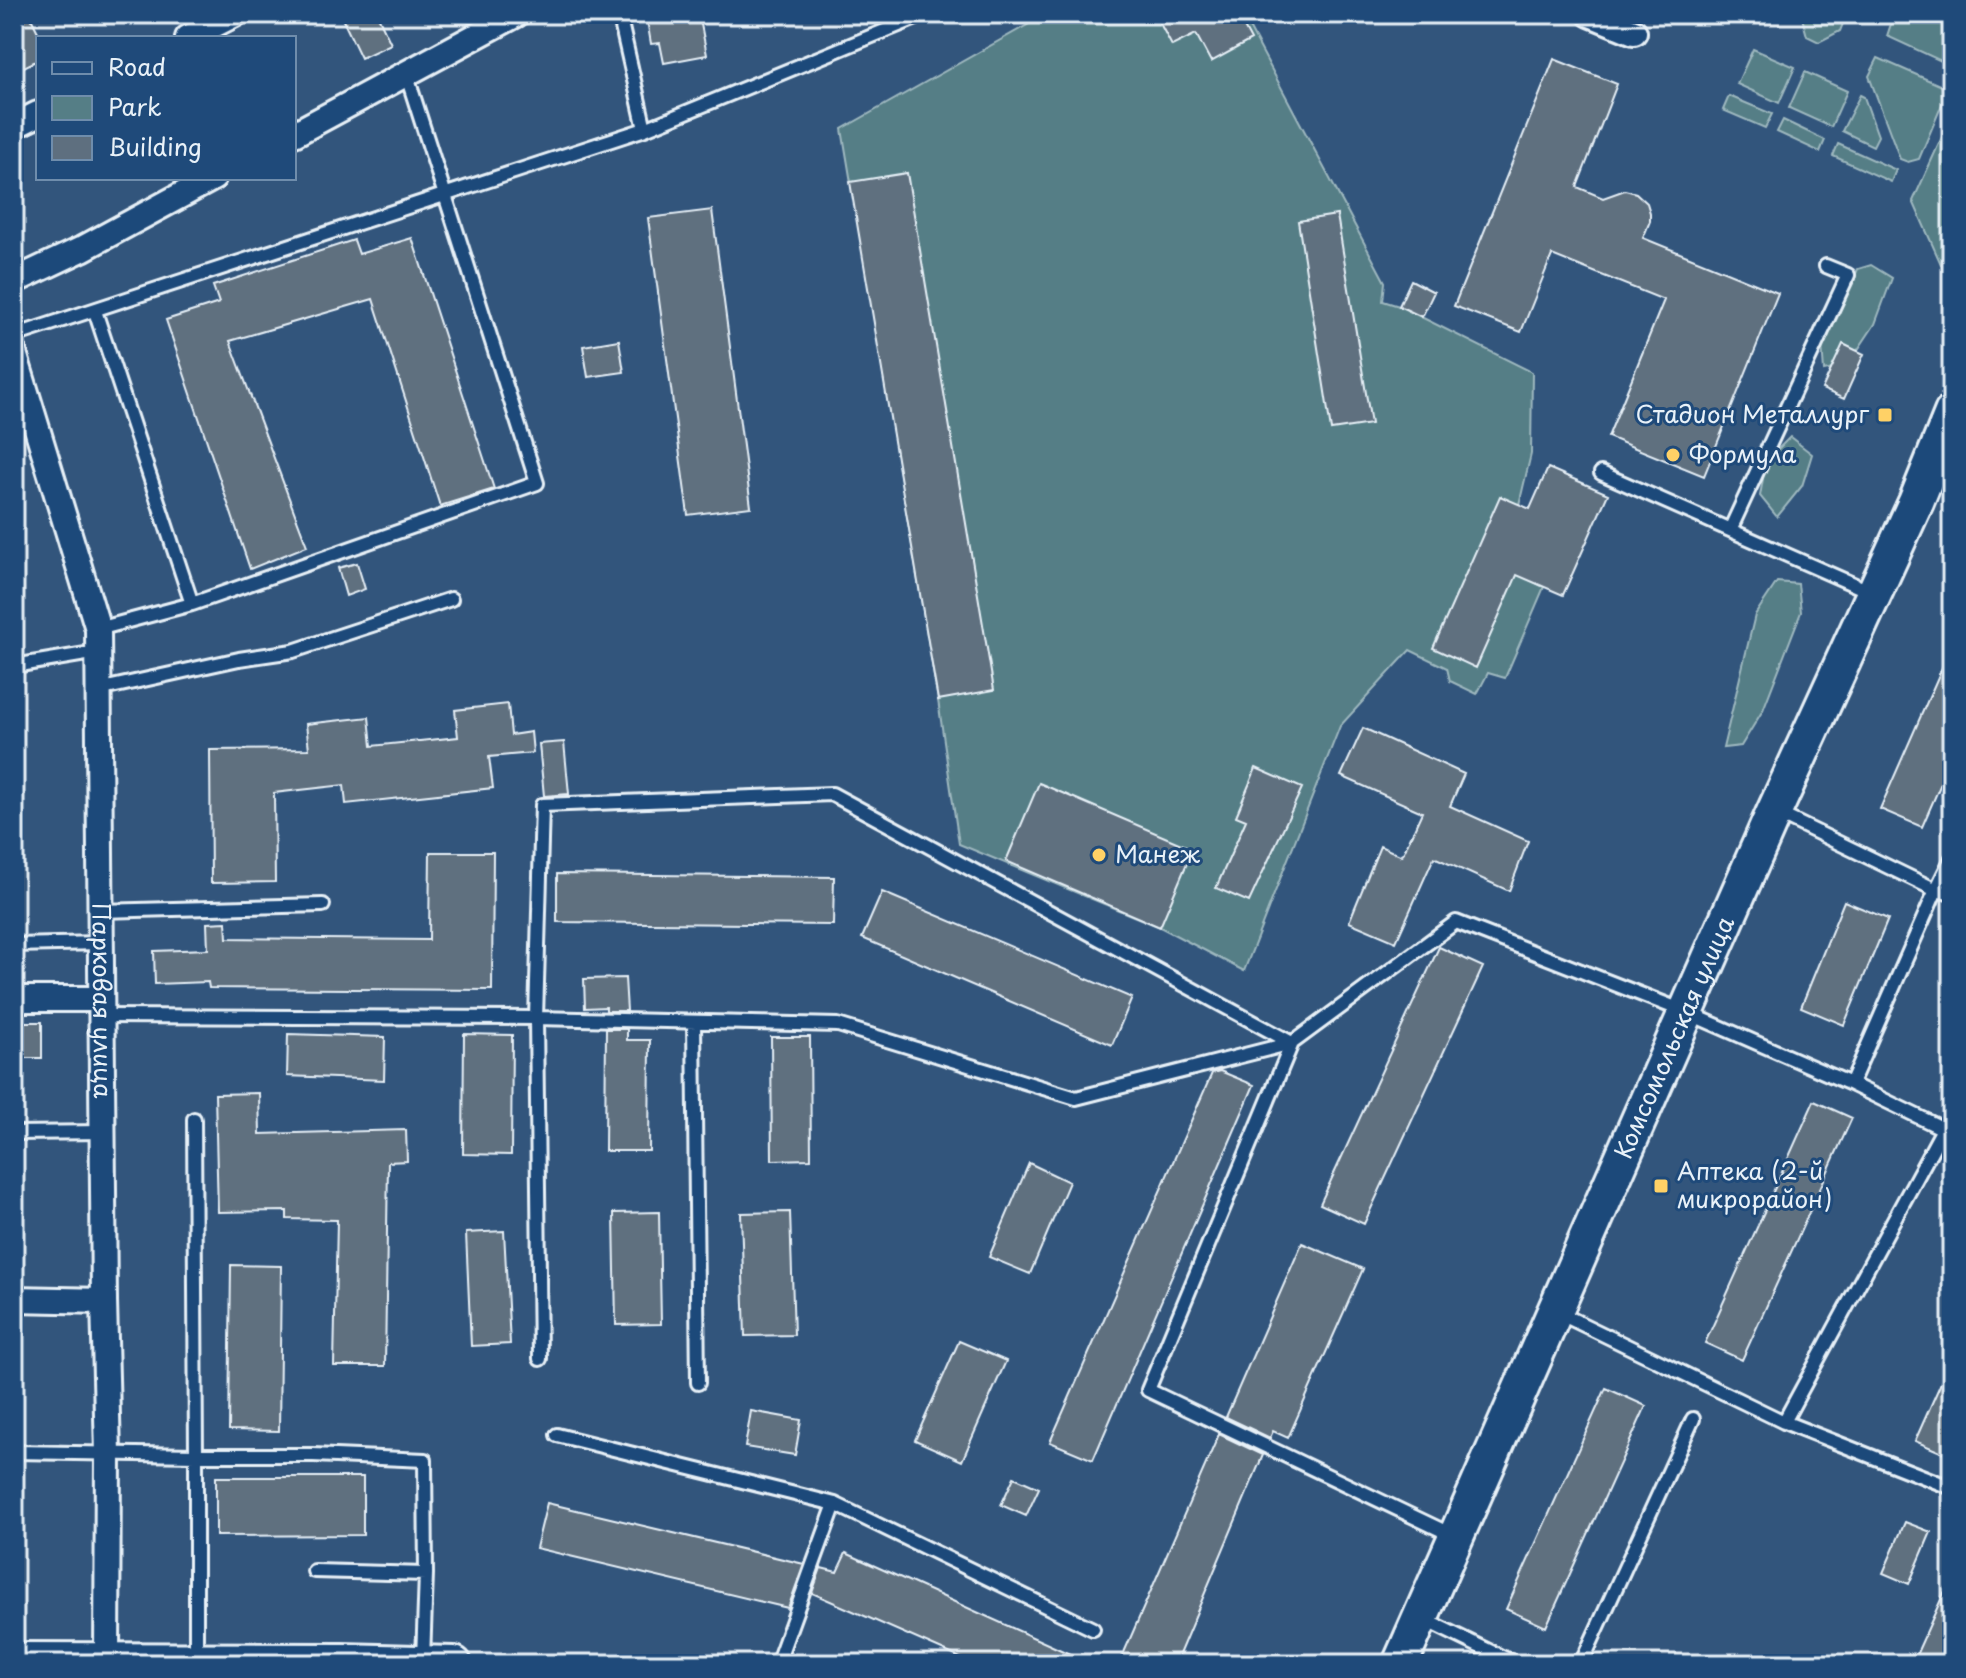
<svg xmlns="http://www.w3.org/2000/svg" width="1966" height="1678" viewBox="0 0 1966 1678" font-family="'Playpen Sans',sans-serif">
<rect width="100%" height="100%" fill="#32557c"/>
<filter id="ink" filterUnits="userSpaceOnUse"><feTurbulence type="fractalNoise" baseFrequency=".0125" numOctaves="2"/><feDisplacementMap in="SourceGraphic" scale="16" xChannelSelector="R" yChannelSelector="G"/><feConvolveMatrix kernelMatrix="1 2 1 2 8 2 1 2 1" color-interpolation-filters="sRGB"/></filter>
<g filter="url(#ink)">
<path fill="#557e86" stroke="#9eb8bf" stroke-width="2" d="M 1047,14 L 1242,14 L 1385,282 L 1383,301 L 1399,306 L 1532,372 L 1531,454 L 1504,568 L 1544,587 L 1505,678 L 1488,673 L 1477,694 L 1450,681 L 1447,668 L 1410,650 L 1340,726 L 1244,971 L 1160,927 L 959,844 L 938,700 L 842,129 Z
M 1801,14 L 1842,14 L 1844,21 L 1840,31 L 1819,42 L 1807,36 Z
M 1903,14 L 1952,14 L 1952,66 L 1887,36 L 1893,18 Z
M 1753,49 L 1795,67 L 1779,103 L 1737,84 Z
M 1878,58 L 1942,86 L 1946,95 L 1919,159 L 1908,162 L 1900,159 L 1869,76 Z
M 1805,72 L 1847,91 L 1831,127 L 1789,108 Z
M 1860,95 L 1864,97 L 1878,136 L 1873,146 L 1842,131 Z
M 1729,96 L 1772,114 L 1765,128 L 1723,110 Z
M 1952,115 L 1952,282 L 1948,280 L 1913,201 Z
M 1783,120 L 1825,140 L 1820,152 L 1777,132 Z
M 1838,144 L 1896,170 L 1891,182 L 1833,156 Z
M 1871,265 L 1892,278 L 1875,324 L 1847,366 L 1824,371 L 1822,345 L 1858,269 Z
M 1790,437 L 1812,454 L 1802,486 L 1777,517 L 1760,496 L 1766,461 Z
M 1777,582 L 1798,584 L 1801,612 L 1763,710 L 1741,746 L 1723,748 L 1755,615 Z"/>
<path fill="#5e6f7f" stroke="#e8f1f8" stroke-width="2" d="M 14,14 L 29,14 L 38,32 L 38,60 L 14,72 Z
M 340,14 L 377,14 L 391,44 L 361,58 Z
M 646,14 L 699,14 L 707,55 L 664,63 L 660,43 L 651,44 Z
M 1155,14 L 1237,14 L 1251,40 L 1211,62 L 1196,34 L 1172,46 Z
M 1554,59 L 1617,84 L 1577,187 L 1603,198 L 1625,190 L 1636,193 L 1647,203 L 1650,213 L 1650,221 L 1643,238 L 1778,293 L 1704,476 L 1608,437 L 1664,300 L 1552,255 L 1521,332 L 1454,306 Z
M 907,173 L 994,690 L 938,700 L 850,182 Z
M 712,210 L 751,507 L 688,515 L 648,218 Z
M 1337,215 L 1371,424 L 1331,430 L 1298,221 Z
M 412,238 L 494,489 L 440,506 L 373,299 L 230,341 L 307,546 L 250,569 L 166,320 L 219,303 L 213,286 L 354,240 L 359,254 Z
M 1411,280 L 1434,292 L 1422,317 L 1399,306 Z
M 619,340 L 624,372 L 588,377 L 583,346 Z
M 1843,344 L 1864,354 L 1844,399 L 1822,389 Z
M 1548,468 L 1608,494 L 1563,595 L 1517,575 L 1476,668 L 1433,648 L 1500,496 L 1530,509 Z
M 357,563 L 365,589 L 346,596 L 338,568 Z
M 1952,645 L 1952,758 L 1922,827 L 1880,809 Z
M 508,704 L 511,735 L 531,732 L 533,753 L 489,757 L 493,788 L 346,804 L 344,785 L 274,793 L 275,882 L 211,883 L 210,750 L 309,749 L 306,724 L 369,717 L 372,746 L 458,737 L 455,710 Z
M 1363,728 L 1464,774 L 1450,806 L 1528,841 L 1509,891 L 1434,857 L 1396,942 L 1349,922 L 1380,846 L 1402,856 L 1422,812 L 1341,776 Z
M 564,742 L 569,794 L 544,796 L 539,744 Z
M 1256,768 L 1302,788 L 1249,902 L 1216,888 L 1246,820 L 1236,816 Z
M 1039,783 L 1193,849 L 1160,927 L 1006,861 Z
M 430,852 L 493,852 L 492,990 L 209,988 L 208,982 L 155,984 L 154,951 L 208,949 L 207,923 L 226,922 L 227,938 L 429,940 Z
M 557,874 L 834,877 L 833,925 L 557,922 Z
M 882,892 L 1132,998 L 1112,1045 L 862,938 Z
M 1844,901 L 1888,919 L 1844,1025 L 1801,1007 Z
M 1439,947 L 1483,967 L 1364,1224 L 1320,1204 Z
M 625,978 L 627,1011 L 606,1011 L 606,1007 L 585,1008 L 584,979 Z
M 14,1022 L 42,1022 L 42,1058 L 14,1058 Z
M 606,1029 L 627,1029 L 627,1040 L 650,1040 L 649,1151 L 605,1151 Z
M 288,1034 L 385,1037 L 384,1080 L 287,1076 Z
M 464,1034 L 512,1035 L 511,1155 L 463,1154 Z
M 771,1037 L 810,1037 L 811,1159 L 772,1160 Z
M 1220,1071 L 1254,1085 L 1093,1460 L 1050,1442 L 1212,1073 Z
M 259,1093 L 260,1134 L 406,1130 L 407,1161 L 388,1162 L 385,1366 L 334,1366 L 337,1220 L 287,1219 L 287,1211 L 218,1212 L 215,1094 Z
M 1814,1101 L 1852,1118 L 1742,1360 L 1705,1343 Z
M 1029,1163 L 1069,1182 L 1030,1274 L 989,1257 Z
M 659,1212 L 661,1324 L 616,1325 L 614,1213 Z
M 790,1212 L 794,1335 L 745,1336 L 741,1213 Z
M 504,1231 L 510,1344 L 471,1346 L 466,1233 Z
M 1302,1243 L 1363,1269 L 1288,1438 L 1273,1431 L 1270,1438 L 1226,1417 Z
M 231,1265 L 281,1266 L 279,1431 L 229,1430 Z
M 959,1341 L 1006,1361 L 962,1461 L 915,1440 Z
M 1952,1358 L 1952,1457 L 1915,1441 Z
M 1606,1388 L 1646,1406 L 1546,1627 L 1506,1609 Z
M 751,1411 L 801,1420 L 795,1455 L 745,1447 Z
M 1219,1434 L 1263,1455 L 1175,1664 L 1119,1664 Z
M 216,1477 L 363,1477 L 363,1535 L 216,1536 Z
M 1014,1477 L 1039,1488 L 1026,1516 L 1001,1505 Z
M 547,1503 L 804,1564 L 788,1608 L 536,1548 Z
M 1905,1522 L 1931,1532 L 1909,1584 L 1883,1573 Z
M 846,1553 L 1092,1664 L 974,1664 L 812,1593 L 821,1568 L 837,1572 Z
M 1952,1575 L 1952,1664 L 1912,1664 Z"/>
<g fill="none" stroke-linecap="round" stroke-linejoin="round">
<defs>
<path id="service" d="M 619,14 L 645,129
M 1826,266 L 1848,275 L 1730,530 L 1871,592
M 95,311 L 192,604 L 537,483 L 406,73
M 14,336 L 645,129 L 926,14
M 1601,473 L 1730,530
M 98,629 L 192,604
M 14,666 L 98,652
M 98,690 L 239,659 L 293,651 L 451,599
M 832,794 L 1292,1043 L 1076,1098 L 838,1025 L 536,1018 L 542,805 Z
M 1777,813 L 1936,890 L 1851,1084
M 1952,858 L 1936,890 L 1952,894
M 100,911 L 323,905
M 14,945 L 100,943
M 101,1016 L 536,1018 L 540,1359
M 694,1022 L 698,1383
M 194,1119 L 196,1455 L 313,1455 L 425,1460 L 426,1574 L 423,1659
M 14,1133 L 104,1132
M 1557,1312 L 1784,1422 L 1952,1488
M 1784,1422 L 1943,1129
M 557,1435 L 835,1504
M 14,1452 L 196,1455 L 196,1658
M 1454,1536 L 1148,1390 L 1292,1043 L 1456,922 L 1686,1012 L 1851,1084 L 1952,1133
M 314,1571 L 426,1574
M 1423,1619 L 1516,1664
M 777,1664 L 835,1504 L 1093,1629
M 1581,1664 L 1693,1419"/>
<g id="minor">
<path d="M 1590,14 L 1634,32"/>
<path d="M 188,38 L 235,14"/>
<path d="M 14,126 L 38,114"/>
<path d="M 294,134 L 517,14"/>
<path d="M 14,281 L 82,249 L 213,178"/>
<path id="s1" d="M 14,353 L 98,629 L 104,1301 L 108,1454 L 107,1660"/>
<path d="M 14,999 L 101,999"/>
<path d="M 14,1299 L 104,1301"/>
</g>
<g id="secondary">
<path d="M 14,1660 L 342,1661 L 454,1664"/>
<path id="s2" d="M 1400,1664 L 1774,812 L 1916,502 L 1952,413"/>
</g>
</defs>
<use href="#service" stroke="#e8f1f8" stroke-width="18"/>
<use href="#minor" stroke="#e8f1f8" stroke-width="30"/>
<use href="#secondary" stroke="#e8f1f8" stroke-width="40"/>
<use href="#service" stroke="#1f4a7a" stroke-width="12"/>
<use href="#minor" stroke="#1f4a7a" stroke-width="24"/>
<use href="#secondary" stroke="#1f4a7a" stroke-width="34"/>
</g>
</g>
<g fill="#ffd166" stroke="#1f4a7a" stroke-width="3">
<rect x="1877" y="407" width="16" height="16" rx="4"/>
<circle cx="1673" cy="455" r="8"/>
<circle cx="1099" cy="855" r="8"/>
<rect x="1653" y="1178" width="16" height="16" rx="4"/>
</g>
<g text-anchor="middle" stroke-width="6" stroke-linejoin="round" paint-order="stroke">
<g font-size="24" fill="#e8f1f8" stroke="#1f4a7a" text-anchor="start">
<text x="1869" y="423" text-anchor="end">Стадион Металлург</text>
<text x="1689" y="463">Формула</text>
<text x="1115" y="863">Манеж</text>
<text x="1677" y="1180">Аптека (2-й<tspan x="1677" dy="28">микрорайон)</tspan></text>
</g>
<g font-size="24" fill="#e8f1f8" stroke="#1f4a7a">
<text dy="8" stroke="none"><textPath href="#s1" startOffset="660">Парковая улица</textPath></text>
<text dy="8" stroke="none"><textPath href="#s2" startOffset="684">Комсомольская улица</textPath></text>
</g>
</g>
<rect width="1966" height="1678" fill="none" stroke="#1f4a7a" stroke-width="48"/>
<rect x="24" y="24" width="1918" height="1630" fill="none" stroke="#e8f1f8" stroke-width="3" filter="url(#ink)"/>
<rect x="36" y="36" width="260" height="144" fill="#1f4a7a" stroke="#6f8dac" stroke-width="2"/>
<rect x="52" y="62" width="40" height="12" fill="#1f4a7a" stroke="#6f8dac" stroke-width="2"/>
<text x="108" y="76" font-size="24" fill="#e8f1f8">Road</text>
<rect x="52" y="96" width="40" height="24" fill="#557e86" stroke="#6f8dac" stroke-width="2"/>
<text x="108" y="116" font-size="24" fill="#e8f1f8">Park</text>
<rect x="52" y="136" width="40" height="24" fill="#5e6f7f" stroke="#6f8dac" stroke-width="2"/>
<text x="108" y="156" font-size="24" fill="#e8f1f8">Building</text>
</svg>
